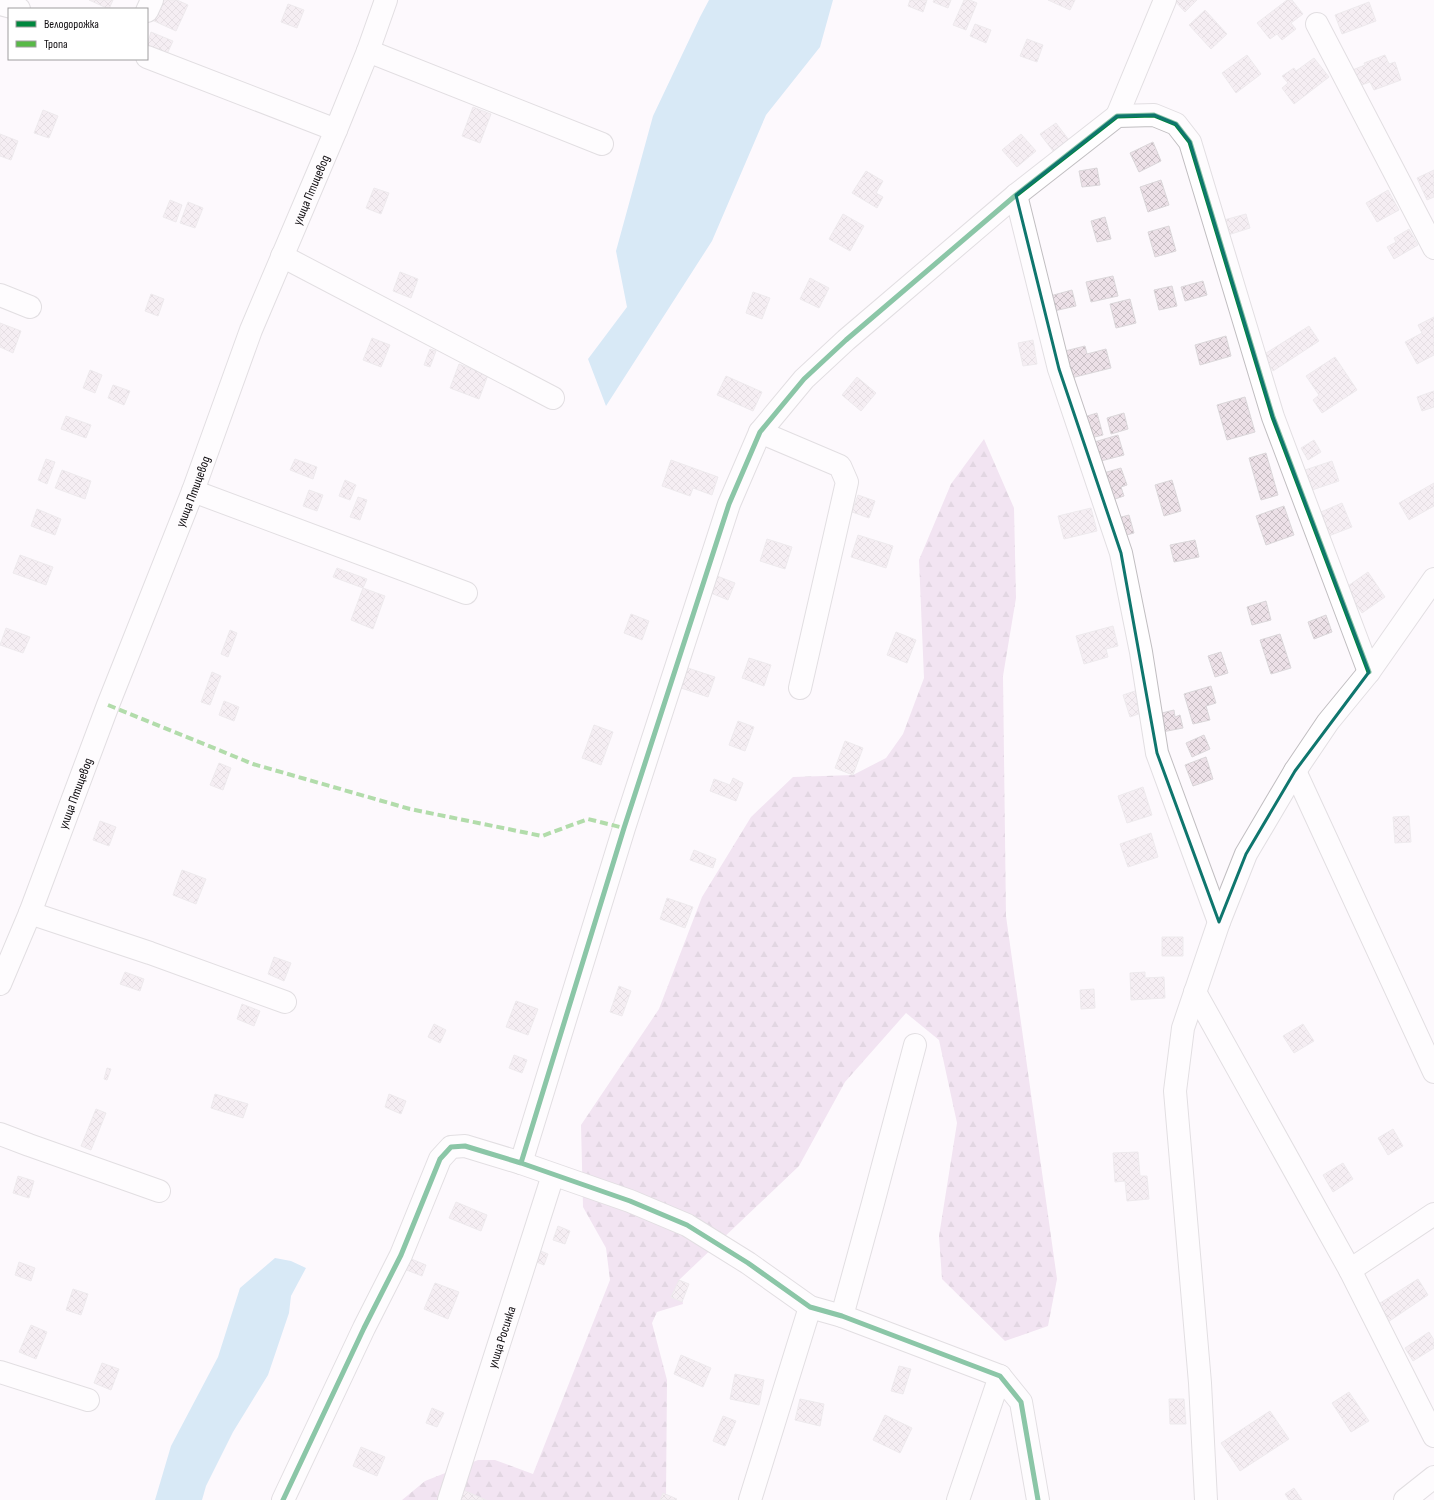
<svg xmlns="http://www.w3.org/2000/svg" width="1434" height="1500" viewBox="0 0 1434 1500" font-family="'Sofia Sans Condensed',sans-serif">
<defs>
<pattern id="forest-firs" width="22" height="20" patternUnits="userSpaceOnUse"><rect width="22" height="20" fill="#e4cae4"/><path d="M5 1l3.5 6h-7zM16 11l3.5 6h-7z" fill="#c2acc2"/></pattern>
<pattern id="building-cross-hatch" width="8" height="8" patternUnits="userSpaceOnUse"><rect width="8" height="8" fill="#ece0e7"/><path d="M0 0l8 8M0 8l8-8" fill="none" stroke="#c9bfc5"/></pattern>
</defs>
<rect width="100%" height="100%" fill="#fdf9fd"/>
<path fill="url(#forest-firs)" d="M 984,439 L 1014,508 L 1016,598 L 1003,676 L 1006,916 L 1057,1279 L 1048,1326 L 1005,1341 L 942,1279 L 939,1236 L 957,1123 L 939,1040 L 906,1013 L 845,1082 L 799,1166 L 679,1280 L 683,1304 L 657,1312 L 652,1323 L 667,1380 L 666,1500 L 402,1500 L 425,1481 L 478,1460 L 495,1460 L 533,1474 L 610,1280 L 606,1248 L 583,1207 L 581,1125 L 659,1009 L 702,897 L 751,817 L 793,777 L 853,775 L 886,758 L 903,734 L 924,678 L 919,560 L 951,484 Z"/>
<path fill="#abd4ee" d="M 709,0 L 833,0 L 820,47 L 766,115 L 712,241 L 606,406 L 588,359 L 627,307 L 616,251 L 653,116 L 700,17 Z
M 275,1258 L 291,1261 L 306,1268 L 291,1296 L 289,1313 L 268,1375 L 233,1432 L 206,1486 L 202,1500 L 155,1500 L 171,1446 L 218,1357 L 240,1288 Z"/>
<path fill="url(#building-cross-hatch)" stroke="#dbd7da" d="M 89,0 L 113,0 L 109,9 Z
M 161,0 L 177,0 L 188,5 L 176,31 L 152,20 Z
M 910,0 L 927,0 L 923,12 L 908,6 Z
M 934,0 L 951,0 L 948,8 L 933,2 Z
M 964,0 L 970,0 L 977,3 L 966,30 L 953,25 Z
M 1048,0 L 1075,0 L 1070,10 Z
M 1174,0 L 1197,0 L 1185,12 Z
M 1287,0 L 1292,0 L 1303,14 L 1291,23 L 1296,29 L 1282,40 L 1277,34 L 1270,39 L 1257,23 Z
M 1369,2 L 1376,21 L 1342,34 L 1335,15 Z
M 288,4 L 304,10 L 297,28 L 281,22 Z
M 1205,10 L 1227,34 L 1211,49 L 1189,25 Z
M 975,24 L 991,30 L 986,43 L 970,36 Z
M 151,32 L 173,41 L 167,54 L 147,45 Z
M 1027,39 L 1043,45 L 1037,62 L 1020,56 Z
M 1247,55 L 1261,74 L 1236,93 L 1222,73 Z
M 1385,55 L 1389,64 L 1395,62 L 1401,80 L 1374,90 L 1370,82 L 1356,87 L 1350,71 L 1365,65 L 1364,63 Z
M 1314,58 L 1329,77 L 1294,104 L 1282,88 L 1288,83 L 1282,76 L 1294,68 L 1296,71 Z
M 473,107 L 491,114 L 480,143 L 462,136 Z
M 43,110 L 58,116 L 49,138 L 34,133 Z
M 1056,123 L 1069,140 L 1053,151 L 1040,134 Z
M 0,134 L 18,141 L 11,160 L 0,156 Z
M 1021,134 L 1036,151 L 1017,167 L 1002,150 Z
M 1153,142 L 1161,161 L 1139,172 L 1130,153 Z
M 1097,168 L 1100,185 L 1082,187 L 1079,171 Z
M 1434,170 L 1434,197 L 1427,200 L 1417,178 Z
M 866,171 L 883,181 L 876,193 L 883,197 L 877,208 L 852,193 Z
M 1161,180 L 1169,205 L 1148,212 L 1140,187 Z
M 374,188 L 389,193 L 381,214 L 366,208 Z
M 1388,190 L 1399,210 L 1377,222 L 1366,203 Z
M 170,200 L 182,205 L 176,222 L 163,217 Z
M 188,202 L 203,208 L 195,228 L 180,223 Z
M 843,214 L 864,226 L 850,251 L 829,239 Z
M 1246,214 L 1250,228 L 1228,235 L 1224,220 Z
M 1105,217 L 1111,239 L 1097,242 L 1091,221 Z
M 1169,226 L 1176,251 L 1155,257 L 1148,232 Z
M 1409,229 L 1418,245 L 1394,259 L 1387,247 L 1396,242 L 1394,238 Z
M 400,272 L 418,279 L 411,298 L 393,291 Z
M 1113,276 L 1118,296 L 1091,302 L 1086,282 Z
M 810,278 L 829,288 L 819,308 L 800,299 Z
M 1203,281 L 1207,295 L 1185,301 L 1181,287 Z
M 1172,286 L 1177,306 L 1159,310 L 1154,290 Z
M 1072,290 L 1076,306 L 1054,311 L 1050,296 Z
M 753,292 L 770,298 L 762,319 L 746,313 Z
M 151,294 L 164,299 L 158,316 L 145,311 Z
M 1130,299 L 1136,323 L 1116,328 L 1110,304 Z
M 1434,317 L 1434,355 L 1417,364 L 1405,342 L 1422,333 L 1418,325 Z
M 0,323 L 21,331 L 13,353 L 0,347 Z
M 1309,326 L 1319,341 L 1273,371 L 1263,355 Z
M 1226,336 L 1231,356 L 1200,365 L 1195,345 Z
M 372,338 L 390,345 L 381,367 L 363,360 Z
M 1033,340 L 1037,364 L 1023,366 L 1018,343 Z
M 1085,346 L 1087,354 L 1106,349 L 1111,368 L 1071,378 L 1065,351 Z
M 430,349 L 436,351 L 430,367 L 424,365 Z
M 1335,357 L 1357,390 L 1322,413 L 1313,400 L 1319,395 L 1306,376 Z
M 459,364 L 488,375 L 479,399 L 450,388 Z
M 90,370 L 102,375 L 95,393 L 83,388 Z
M 726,376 L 762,392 L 753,411 L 717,395 Z
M 857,377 L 876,393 L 861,411 L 842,395 Z
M 113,385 L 130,391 L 124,405 L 108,398 Z
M 1434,391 L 1434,407 L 1422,411 L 1417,397 Z
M 1245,397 L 1255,432 L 1227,440 L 1217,405 Z
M 1097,413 L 1103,435 L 1086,439 L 1081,418 Z
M 1124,413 L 1128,429 L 1111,434 L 1107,418 Z
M 66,416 L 91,425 L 86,438 L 61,429 Z
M 1118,435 L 1124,455 L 1097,462 L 1091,443 Z
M 1314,440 L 1321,452 L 1308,460 L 1301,448 Z
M 1266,453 L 1278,495 L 1261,500 L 1249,458 Z
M 46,459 L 55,462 L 47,484 L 38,480 Z
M 295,459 L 317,467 L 313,479 L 290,470 Z
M 671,460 L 718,477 L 712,495 L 693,488 L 690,496 L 662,486 Z
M 1332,461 L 1339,481 L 1312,490 L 1305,470 Z
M 1121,468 L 1127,485 L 1121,487 L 1124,496 L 1112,500 L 1100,474 Z
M 62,470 L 91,481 L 85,499 L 55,488 Z
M 345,480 L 356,485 L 350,500 L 339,496 Z
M 1172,480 L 1181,511 L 1164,516 L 1155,485 Z
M 1434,483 L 1434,506 L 1409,520 L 1399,503 Z
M 309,490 L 323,495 L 317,511 L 303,506 Z
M 858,495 L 875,501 L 869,518 L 852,512 Z
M 358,497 L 367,500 L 360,520 L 350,517 Z
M 1342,503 L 1352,527 L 1326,537 L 1316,514 Z
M 1284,506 L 1294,535 L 1266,545 L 1256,516 Z
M 1091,508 L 1097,531 L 1064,539 L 1058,516 Z
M 37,509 L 61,519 L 55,535 L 31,526 Z
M 1129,515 L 1134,533 L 1119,537 L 1114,519 Z
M 858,535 L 893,546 L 886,568 L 851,557 Z
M 767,539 L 792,547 L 785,569 L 760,561 Z
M 1195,540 L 1199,557 L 1174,562 L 1170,545 Z
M 20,555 L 53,567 L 46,585 L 13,573 Z
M 337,568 L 367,579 L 363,588 L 333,577 Z
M 1368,572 L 1385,597 L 1362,613 L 1345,588 Z
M 712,574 L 735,583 L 728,600 L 706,591 Z
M 363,588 L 385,596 L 373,629 L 351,620 Z
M 1266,601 L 1271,620 L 1252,625 L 1247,607 Z
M 631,614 L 649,621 L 642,640 L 624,633 Z
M 1326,615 L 1332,632 L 1314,639 L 1308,622 Z
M 1113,626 L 1118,646 L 1106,649 L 1108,657 L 1084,664 L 1076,636 Z
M 6,628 L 30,637 L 23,653 L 0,645 Z
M 230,630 L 237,633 L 228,657 L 221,654 Z
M 896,632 L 916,640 L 907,663 L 887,655 Z
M 1280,634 L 1291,668 L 1271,674 L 1260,640 Z
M 1221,652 L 1228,673 L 1215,677 L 1208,656 Z
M 749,658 L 771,665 L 764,686 L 742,678 Z
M 688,668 L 715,677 L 708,697 L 681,688 Z
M 212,672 L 221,676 L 210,705 L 201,702 Z
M 1211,686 L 1216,703 L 1206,706 L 1210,720 L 1193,724 L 1184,694 Z
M 1138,690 L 1144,712 L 1130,717 L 1123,695 Z
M 224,701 L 239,707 L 234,721 L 219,715 Z
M 1174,710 L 1175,717 L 1180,715 L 1183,728 L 1162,732 L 1158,714 Z
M 738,721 L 754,727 L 745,751 L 729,745 Z
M 594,725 L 613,732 L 601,765 L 582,758 Z
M 1204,735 L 1210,749 L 1192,757 L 1186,743 Z
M 845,741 L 863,748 L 853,775 L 835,768 Z
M 1206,757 L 1213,779 L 1193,786 L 1185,765 Z
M 219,763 L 231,768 L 223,790 L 210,785 Z
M 733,778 L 743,783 L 736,801 L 710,791 L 714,779 L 730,785 Z
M 1143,787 L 1152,815 L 1127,823 L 1118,796 Z
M 1409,816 L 1411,842 L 1395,843 L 1393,817 Z
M 100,821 L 116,827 L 109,846 L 93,840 Z
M 1151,833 L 1158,857 L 1128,867 L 1120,844 Z
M 694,850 L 716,859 L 713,868 L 690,860 Z
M 182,870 L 206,879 L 196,904 L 173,895 Z
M 667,898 L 693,907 L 685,928 L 660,919 Z
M 1162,937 L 1183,937 L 1183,956 L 1162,956 Z
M 274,957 L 291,963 L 284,981 L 268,974 Z
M 125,972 L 144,979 L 140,991 L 120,984 Z
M 1145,972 L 1145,978 L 1164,977 L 1165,998 L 1131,1000 L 1130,973 Z
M 619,986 L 631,991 L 622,1016 L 610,1012 Z
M 1094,989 L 1095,1008 L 1081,1009 L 1080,990 Z
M 516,1001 L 538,1009 L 528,1035 L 506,1027 Z
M 242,1004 L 260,1011 L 254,1026 L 237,1019 Z
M 434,1024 L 446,1030 L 440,1043 L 428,1037 Z
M 1303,1024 L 1314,1041 L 1294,1053 L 1283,1036 Z
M 514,1055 L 527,1060 L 522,1073 L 509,1068 Z
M 107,1068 L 111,1069 L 107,1080 L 104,1079 Z
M 215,1094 L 248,1104 L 243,1118 L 211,1108 Z
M 389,1094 L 406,1101 L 401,1114 L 385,1107 Z
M 96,1109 L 106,1113 L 91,1150 L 81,1146 Z
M 1393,1129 L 1403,1146 L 1388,1155 L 1378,1138 Z
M 1138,1152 L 1140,1176 L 1147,1176 L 1149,1199 L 1127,1201 L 1125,1181 L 1115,1182 L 1113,1153 Z
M 1343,1163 L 1353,1179 L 1333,1192 L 1323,1175 Z
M 18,1176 L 34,1181 L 29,1198 L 13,1193 Z
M 456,1202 L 487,1215 L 481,1231 L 449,1218 Z
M 558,1226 L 570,1231 L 565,1244 L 553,1240 Z
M 538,1250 L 548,1254 L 544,1265 L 534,1261 Z
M 409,1258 L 426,1265 L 422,1276 L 404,1269 Z
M 19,1262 L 35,1268 L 31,1281 L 15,1275 Z
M 1418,1279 L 1428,1295 L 1388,1322 L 1377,1305 Z
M 679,1280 L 689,1284 L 682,1302 L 671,1297 Z
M 435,1283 L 459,1292 L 448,1319 L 424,1309 Z
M 73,1289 L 88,1294 L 81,1315 L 66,1310 Z
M 31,1325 L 47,1332 L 36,1359 L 19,1352 Z
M 1429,1332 L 1434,1340 L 1434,1348 L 1413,1361 L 1405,1348 Z
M 681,1355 L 711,1368 L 703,1387 L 674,1374 Z
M 102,1363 L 119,1369 L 111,1390 L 94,1383 Z
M 899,1366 L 911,1369 L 903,1394 L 891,1391 Z
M 735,1374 L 764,1380 L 759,1405 L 730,1399 Z
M 1349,1392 L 1369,1421 L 1351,1432 L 1332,1403 Z
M 800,1399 L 824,1404 L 820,1426 L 795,1420 Z
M 1169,1399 L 1184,1399 L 1186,1424 L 1170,1424 Z
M 432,1408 L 444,1413 L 437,1427 L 426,1423 Z
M 1270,1411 L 1289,1439 L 1240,1471 L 1221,1443 Z
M 885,1415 L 912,1428 L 900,1453 L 873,1440 Z
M 723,1416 L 736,1421 L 725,1446 L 713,1441 Z
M 361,1447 L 385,1457 L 377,1476 L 353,1466 Z
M 1294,1488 L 1302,1500 L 1289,1500 L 1285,1494 Z
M 463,1490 L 486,1500 L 459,1500 Z
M 663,1493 L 677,1499 L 676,1500 L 660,1500 Z"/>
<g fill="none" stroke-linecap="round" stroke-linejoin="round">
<defs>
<g id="minor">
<path d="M 0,4 L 19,9"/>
<path d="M 147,11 L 152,0"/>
<path d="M 1317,24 L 1434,248"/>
<path d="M 368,51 L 602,144"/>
<path d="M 147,57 L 336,130"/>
<path d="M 1117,116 L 1165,0"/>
<path d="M 1016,195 L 1059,369 L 1121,553 L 1141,652 L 1157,753 L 1219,922"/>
<path d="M 282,256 L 553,398"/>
<path d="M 0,295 L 30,307"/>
<path d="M 760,432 L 840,466 L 847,482 L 800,688"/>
<path d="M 193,491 L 466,593"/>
<path d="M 1295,771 L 1434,1072"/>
<path d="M 30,913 L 150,953 L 285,1002"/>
<path id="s1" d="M 0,984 L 30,913 L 108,705 L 193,491 L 251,330 L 336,130 L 368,51 L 386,0"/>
<path d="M 1195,992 L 1350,1270 L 1434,1436"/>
<path d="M 0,1134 L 29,1145 L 159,1191"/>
<path d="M 521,1163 L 624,828 L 729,504 L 760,432 L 804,379 L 846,340 L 1016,195 L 1117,116 L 1154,115 L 1176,124 L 1190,142 L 1273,417 L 1369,672"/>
<path d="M 1350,1270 L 1434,1214"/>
<path d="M 842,1316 L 873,1203 L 915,1045"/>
<path d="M 0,1372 L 88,1400"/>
<path d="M 283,1500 L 364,1328 L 401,1255 L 440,1159 L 451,1147 L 465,1146 L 521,1163 L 630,1201 L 687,1225 L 748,1263 L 810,1307 L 842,1316 L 1000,1376 L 1021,1402 L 1038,1500"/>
<path id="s2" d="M 449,1500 L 553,1175"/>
<path d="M 750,1500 L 810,1307"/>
<path d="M 958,1500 L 1000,1376"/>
<path d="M 1206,1500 L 1200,1383 L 1175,1091 L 1183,1028 L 1219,922 L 1246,854 L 1295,771 L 1328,722 L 1369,672 L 1434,579"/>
<path d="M 1405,1500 L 1434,1477"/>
</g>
</defs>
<use href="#minor" stroke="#c1bec1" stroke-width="24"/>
<use href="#minor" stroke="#fffeff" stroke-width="22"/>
<path stroke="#58b947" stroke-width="4" stroke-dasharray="8 4" stroke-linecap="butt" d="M 108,705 L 253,764 L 410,809 L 542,836 L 588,819 L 624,828"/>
<defs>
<path id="cycleway" d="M 521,1163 L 624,828 L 729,504 L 760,432 L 804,379 L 846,340 L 1016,195 L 1117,116 L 1154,115 L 1176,124 L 1190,142 L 1273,417 L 1369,672
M 283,1500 L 364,1328 L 401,1255 L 440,1159 L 451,1147 L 465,1146 L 521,1163 L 630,1201 L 687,1225 L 748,1263 L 810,1307 L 842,1316 L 1000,1376 L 1021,1402 L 1038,1500"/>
</defs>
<use href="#cycleway" stroke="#fff" stroke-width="8"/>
<use href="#cycleway" stroke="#00873e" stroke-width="5"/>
</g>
<path d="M0 0H1434V1500H0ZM 1154,115 L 1176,124 L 1190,142 L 1273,417 L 1369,672 L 1295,771 L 1246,854 L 1219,922 L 1157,753 L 1121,553 L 1059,369 L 1016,195 L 1117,116 Z" fill="#fdf9fd" fill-opacity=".55" fill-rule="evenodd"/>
<path fill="none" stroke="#0f766e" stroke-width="3" stroke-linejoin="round" d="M 1154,115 L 1176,124 L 1190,142 L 1273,417 L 1369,672 L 1295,771 L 1246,854 L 1219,922 L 1157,753 L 1121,553 L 1059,369 L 1016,195 L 1117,116 Z"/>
<g text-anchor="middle" stroke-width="3" stroke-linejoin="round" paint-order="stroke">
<g font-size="13" fill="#0f0c0f" stroke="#fff">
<text dy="5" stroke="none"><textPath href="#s1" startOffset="853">улица Птицевод</textPath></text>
<text dy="5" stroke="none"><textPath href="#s1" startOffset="529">улица Птицевод</textPath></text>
<text dy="5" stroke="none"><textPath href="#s1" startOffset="205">улица Птицевод</textPath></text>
<text dy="5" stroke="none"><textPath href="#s2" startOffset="171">улица Росинка</textPath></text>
</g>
</g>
<rect x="8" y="8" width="140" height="52" fill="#ffffff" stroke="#9f9e9f"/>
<rect x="16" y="21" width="20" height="6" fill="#00873e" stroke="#9f9e9f"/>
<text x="44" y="28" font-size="12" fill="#0f0c0f">Велодорожка</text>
<rect x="16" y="41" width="20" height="6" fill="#58b947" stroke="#9f9e9f"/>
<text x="44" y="48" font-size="12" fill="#0f0c0f">Тропа</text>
</svg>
